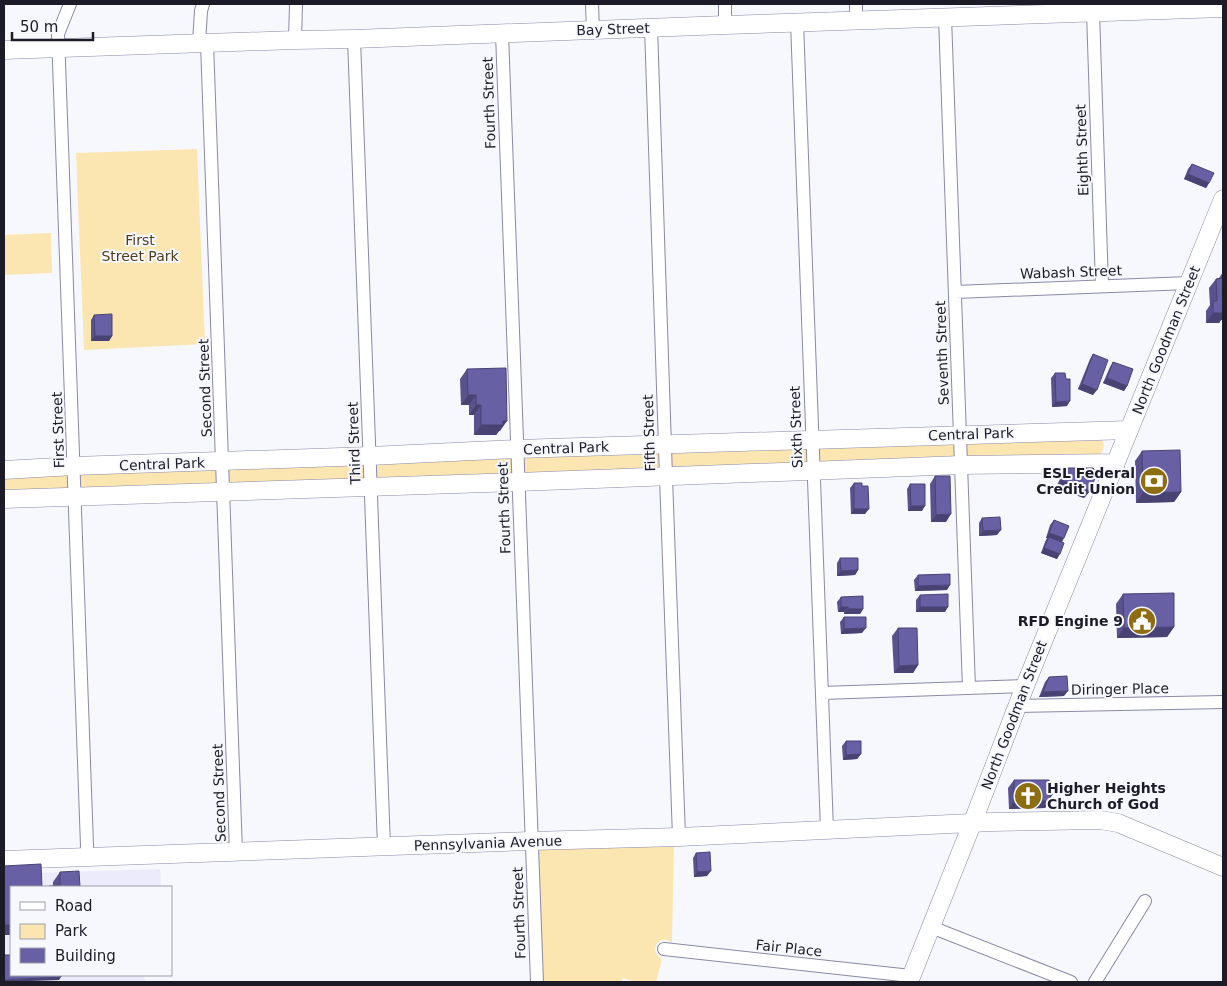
<svg xmlns="http://www.w3.org/2000/svg" width="1227" height="986" viewBox="0 0 1227 986" font-family="'DejaVu Sans',sans-serif">
<rect width="100%" height="100%" fill="#f7f7fe"/>
<path fill="#ebebfb" d="M 160,869 L 161,887 L 11,887 L 11,975 L 144,975 L 145,982 L 4,982 L 4,874 Z"/>
<path fill="#fbe6b1" d="M 197,149 L 205,344 L 84,350 L 76,153 Z
M 51,233 L 52,273 L 4,275 L 4,235 Z
M 1102,440 C 1105,447 1104,450 1099,456 L 4,494 L 4,474 Z
M 674,842 L 672,943 C 666,938 660,939 656,945 C 654,951 656,955 662,959 L 656,982 L 635,982 L 623,978 L 621,982 L 542,982 L 538,850 Z"/>
<g fill="none" stroke-linecap="round" stroke-linejoin="round">
<defs>
<path id="street" d="M 70,4 L 58,34 L 87,846 L 86,857
M 592,4 L 593,30
M 725,4 L 725,25
M 1093,12 L 1102,286
M 945,17 L 969,688
M 856,21 L 856,4
M 797,22 L 827,830
M 651,27 L 666,477 L 679,837
M 502,33 L 537,982
M 354,39 L 384,846
M 295,40 L 296,4
M 199,43 L 201,11 L 203,4
M 207,43 L 236,852
M 955,292 L 1189,283
M 822,693 L 1025,686
M 1017,706 L 1223,702
M 931,927 L 1071,982
M 664,949 L 911,976
M 1095,982 L 1145,901"/>
<path id="secondary" d="M 4,50 L 295,40 L 354,39 L 725,25 L 1223,8
M 4,470 L 74,466 L 370,456 L 517,449 L 1129,430
M 4,499 L 518,482 L 961,465 L 1116,463
M 4,860 L 531,841 L 679,837 L 992,822 L 1100,820 L 1118,823 L 1223,867
M 909,982 L 972,824 L 1025,686 L 1223,199"/>
</defs>
<use href="#street" stroke="#8a89a7" stroke-width="14"/>
<use href="#secondary" stroke="#8a89a7" stroke-width="19"/>
<use href="#street" stroke="#fff" stroke-width="12"/>
<use href="#secondary" stroke="#fff" stroke-width="18"/>
</g>
<path fill="#59538d" d="M 1192,164 L 1209,183 L 1206,188 L 1184,179 L 1188,169 Z
M 1223,272 L 1223,320 L 1221,320 L 1219,323 L 1206,323 L 1206,311 L 1210,305 L 1209,288 L 1216,279 L 1219,278 Z
M 94,315 L 112,336 L 109,341 L 91,341 L 91,320 Z
M 1093,354 L 1093,395 L 1078,389 L 1090,359 Z
M 1113,362 L 1127,386 L 1124,391 L 1103,383 L 1110,367 Z
M 467,369 L 500,431 L 499,431 L 496,435 L 474,435 L 474,415 L 469,415 L 469,405 L 461,405 L 460,379 Z
M 1055,373 L 1067,406 L 1052,407 L 1051,378 Z
M 1142,451 L 1181,492 L 1174,502 L 1136,503 L 1135,461 Z
M 1066,468 L 1090,491 L 1084,498 L 1056,488 L 1061,476 Z
M 935,476 L 946,522 L 931,522 L 930,484 Z
M 854,483 L 862,486 L 865,514 L 851,514 L 850,488 Z
M 910,484 L 922,511 L 908,511 L 907,489 Z
M 982,518 L 997,535 L 979,536 L 979,523 Z
M 1054,520 L 1062,542 L 1057,559 L 1041,553 L 1045,542 L 1047,538 L 1046,538 L 1050,525 Z
M 840,558 L 858,570 L 855,575 L 837,576 L 837,563 Z
M 918,575 L 947,590 L 915,591 L 914,580 Z
M 1123,594 L 1174,627 L 1167,637 L 1117,638 L 1116,604 Z
M 920,595 L 945,612 L 916,612 L 916,600 Z
M 841,597 L 863,609 L 860,614 L 844,614 L 844,612 L 838,612 L 837,602 Z
M 844,617 L 862,633 L 841,634 L 840,622 Z
M 898,628 L 918,665 L 913,673 L 894,673 L 892,636 Z
M 1049,677 L 1064,696 L 1039,697 L 1045,682 Z
M 846,741 L 861,754 L 857,759 L 843,760 L 842,746 Z
M 1014,780 L 1049,783 L 1053,794 L 1050,797 L 1050,801 L 1045,808 L 1009,809 L 1008,788 Z
M 696,853 L 707,876 L 694,877 L 693,858 Z
M 4,866 L 42,887 L 53,886 L 53,882 L 60,872 L 80,887 L 11,887 L 11,935 L 4,935 Z"/>
<path fill="#484373" d="M 1188,174 L 1209,183 L 1206,188 L 1184,179 Z
M 1213,313 L 1223,313 L 1223,320 L 1221,320 L 1219,323 L 1206,323 Z
M 95,336 L 112,336 L 109,341 L 91,341 Z
M 1107,378 L 1127,386 L 1124,391 L 1103,383 Z
M 1082,384 L 1097,390 L 1093,395 L 1078,389 Z
M 468,395 L 476,395 L 469,405 L 461,405 Z
M 1070,401 L 1067,406 L 1052,407 L 1056,402 Z
M 476,405 L 481,405 L 474,415 L 469,415 Z
M 503,421 L 507,421 L 500,431 L 499,431 L 496,435 L 474,435 L 481,425 Z
M 1061,480 L 1090,491 L 1084,498 L 1056,488 Z
M 1181,492 L 1174,502 L 1136,503 L 1143,493 Z
M 911,506 L 925,506 L 922,511 L 908,511 Z
M 854,509 L 869,509 L 865,514 L 851,514 Z
M 951,514 L 946,522 L 931,522 L 936,515 Z
M 1001,530 L 997,535 L 979,536 L 983,531 Z
M 1049,533 L 1064,538 L 1061,544 L 1049,537 L 1047,538 L 1046,538 Z
M 1044,548 L 1060,554 L 1057,559 L 1041,553 Z
M 858,570 L 855,575 L 837,576 L 841,571 Z
M 950,585 L 947,590 L 915,591 L 918,586 Z
M 841,607 L 848,607 L 844,612 L 838,612 Z
M 920,607 L 948,607 L 945,612 L 916,612 Z
M 848,609 L 863,609 L 860,614 L 844,614 Z
M 1174,627 L 1167,637 L 1117,638 L 1124,628 Z
M 866,628 L 862,633 L 841,634 L 844,629 Z
M 918,665 L 913,673 L 894,673 L 899,666 Z
M 1068,691 L 1064,696 L 1039,697 L 1043,692 Z
M 861,754 L 857,759 L 843,760 L 846,755 Z
M 1050,794 L 1053,794 L 1048,801 L 1050,801 L 1045,808 L 1009,809 L 1014,801 Z
M 711,871 L 707,876 L 694,877 L 697,872 Z
M 4,925 L 11,925 L 11,935 L 4,935 Z
M 61,977 L 59,980 L 4,982 L 4,980 Z"/>
<path fill="#6760a4" stroke="#484373" d="M 1192,164 L 1214,173 L 1209,183 L 1188,174 Z
M 1223,278 L 1223,313 L 1213,313 L 1213,301 L 1217,301 L 1216,279 Z
M 112,314 L 112,336 L 95,336 L 94,315 Z
M 1093,354 L 1108,360 L 1097,390 L 1082,384 Z
M 1113,362 L 1133,369 L 1127,386 L 1107,378 Z
M 506,368 L 507,421 L 503,421 L 503,425 L 481,425 L 481,405 L 476,405 L 476,395 L 468,395 L 467,369 Z
M 1055,373 L 1065,373 L 1066,379 L 1070,379 L 1070,401 L 1056,402 Z
M 1180,450 L 1181,492 L 1143,493 L 1142,451 Z
M 1066,468 L 1093,468 L 1097,473 L 1090,491 L 1061,480 Z
M 935,476 L 950,476 L 951,514 L 936,515 Z
M 854,483 L 862,483 L 862,486 L 868,486 L 869,509 L 854,509 Z
M 910,484 L 925,484 L 925,506 L 911,506 Z
M 1000,517 L 1001,530 L 983,531 L 982,518 Z
M 1054,520 L 1069,526 L 1064,538 L 1049,533 Z
M 1049,537 L 1064,543 L 1060,554 L 1044,548 Z
M 840,558 L 858,558 L 858,570 L 841,571 Z
M 950,574 L 950,585 L 918,586 L 918,575 Z
M 1174,593 L 1174,627 L 1124,628 L 1123,594 Z
M 948,594 L 948,607 L 920,607 L 920,595 Z
M 863,596 L 863,609 L 848,609 L 848,607 L 841,607 L 841,597 Z
M 844,617 L 866,617 L 866,628 L 844,629 Z
M 898,628 L 917,628 L 918,665 L 899,666 Z
M 1067,676 L 1068,691 L 1043,692 L 1049,677 Z
M 846,741 L 861,741 L 861,754 L 846,755 Z
M 1014,780 L 1049,780 L 1049,783 L 1052,783 L 1053,794 L 1050,794 L 1050,801 L 1014,801 Z
M 710,852 L 711,871 L 697,872 L 696,853 Z
M 41,864 L 42,887 L 60,885 L 60,872 L 79,871 L 80,887 L 11,887 L 11,925 L 4,925 L 4,866 Z
M 4,955 L 11,955 L 11,975 L 61,975 L 61,977 L 4,980 Z"/>
<defs>
<symbol id="bank-disc" viewBox="-11 -11 22 22"><circle r="9.5" fill="#8c6e10" stroke="#f7f7fe"/><path d="M-6-4H6V4H-6ZM0-2.3a2.3 2.3 0 1 0 0 4.6a2.3 2.3 0 1 0 0-4.6Z" fill="#fff"/></symbol>
<symbol id="civic-disc" viewBox="-11 -11 22 22"><circle r="9.5" fill="#8c6e10" stroke="#f7f7fe"/><path d="M-.6-6.5H3V-4.5H.6V-3L4-1V1h2V6H-6V1h2V-1L-.6-3ZM-1.2 2.5V6h2.4V2.5Z" fill="#fff"/></symbol>
<symbol id="church-disc" viewBox="-11 -11 22 22"><circle r="9.5" fill="#8c6e10" stroke="#f7f7fe"/><path d="M-1.2-6h2.4v3.5h3.3v2.4h-3.3V6h-2.4V-.1h-3.3v-2.4h3.3Z" fill="#fff"/></symbol>
</defs>
<g fill-rule="evenodd">
<use href="#bank-disc" x="1138" y="465" width="32" height="32"/>
<use href="#civic-disc" x="1126" y="605" width="32" height="32"/>
<use href="#church-disc" x="1012" y="780" width="32" height="32"/>
</g>
<g text-anchor="middle" stroke-width="4" stroke-linejoin="round" paint-order="stroke">
<g font-size="14" fill="#1c1b27" stroke="#f7f7fe">
<text transform="translate(613 29) rotate(-2)" y="5">Bay Street</text>
<text transform="translate(489 103) rotate(-92)" y="5">Fourth Street</text>
<text transform="translate(1082 150) rotate(-92)" y="5">Eighth Street</text>
<text transform="translate(1071 272) rotate(-2)" y="5">Wabash Street</text>
<text transform="translate(1166 340) rotate(-68)" y="5">North Goodman Street</text>
<text transform="translate(942 353) rotate(-92)" y="5">Seventh Street</text>
<text transform="translate(205 388) rotate(-92)" y="5">Second Street</text>
<text transform="translate(796 427) rotate(-92)" y="5">Sixth Street</text>
<text transform="translate(58 430) rotate(-92)" y="5">First Street</text>
<text transform="translate(649 433) rotate(-92)" y="5">Fifth Street</text>
<text transform="translate(971 434) rotate(-2)" y="5">Central Park</text>
<text transform="translate(354 443) rotate(-92)" y="5">Third Street</text>
<text transform="translate(566 448) rotate(-2)" y="5">Central Park</text>
<text transform="translate(162 464) rotate(-2)" y="5">Central Park</text>
<text transform="translate(504 508) rotate(-92)" y="5">Fourth Street</text>
<text transform="translate(1120 689) rotate(-1)" y="5">Diringer Place</text>
<text transform="translate(1014 715) rotate(-69)" y="5">North Goodman Street</text>
<text transform="translate(219 793) rotate(-92)" y="5">Second Street</text>
<text transform="translate(488 843) rotate(-2)" y="5">Pennsylvania Avenue</text>
<text transform="translate(519 913) rotate(-92)" y="5">Fourth Street</text>
<text transform="translate(789 948) rotate(6)" y="5">Fair Place</text>
</g>
<g font-size="14" fill="#4d3f1d" stroke="#f7f7fe">
<text x="140" y="245">First<tspan x="140" dy="16">Street Park</tspan></text>
</g>
<g font-size="14" font-weight="bold" fill="#1c1b27" stroke="#f7f7fe" text-anchor="end">
<text x="1135" y="478">ESL Federal<tspan x="1135" dy="16">Credit Union</tspan></text>
<text x="1123" y="626">RFD Engine 9</text>
<text x="1047" y="793" text-anchor="start">Higher Heights<tspan x="1047" dy="16">Church of God</tspan></text>
</g>
</g>
<rect width="1227" height="986" fill="none" stroke="#1c1b27" stroke-width="10"/>
<rect x="10" y="886" width="162" height="90" fill="#f7f7fe" stroke="#9f9fa8"/>
<rect x="20" y="902" width="25" height="8" fill="#ffffff" stroke="#9f9fa8"/>
<text x="55" y="911" font-size="15" fill="#1c1b27">Road</text>
<rect x="20" y="924" width="25" height="15" fill="#fbe6b1" stroke="#9f9fa8"/>
<text x="55" y="936" font-size="15" fill="#1c1b27">Park</text>
<rect x="20" y="948" width="25" height="15" fill="#6760a4" stroke="#9f9fa8"/>
<text x="55" y="961" font-size="15" fill="#1c1b27">Building</text>
<path d="M12 32v8h81v-8" fill="none" stroke="#1c1b27" stroke-width="2.5"/>
<text x="20" y="32" font-size="15" fill="#1c1b27" stroke="#f7f7fe" stroke-width="4" paint-order="stroke">50 m</text>
</svg>
